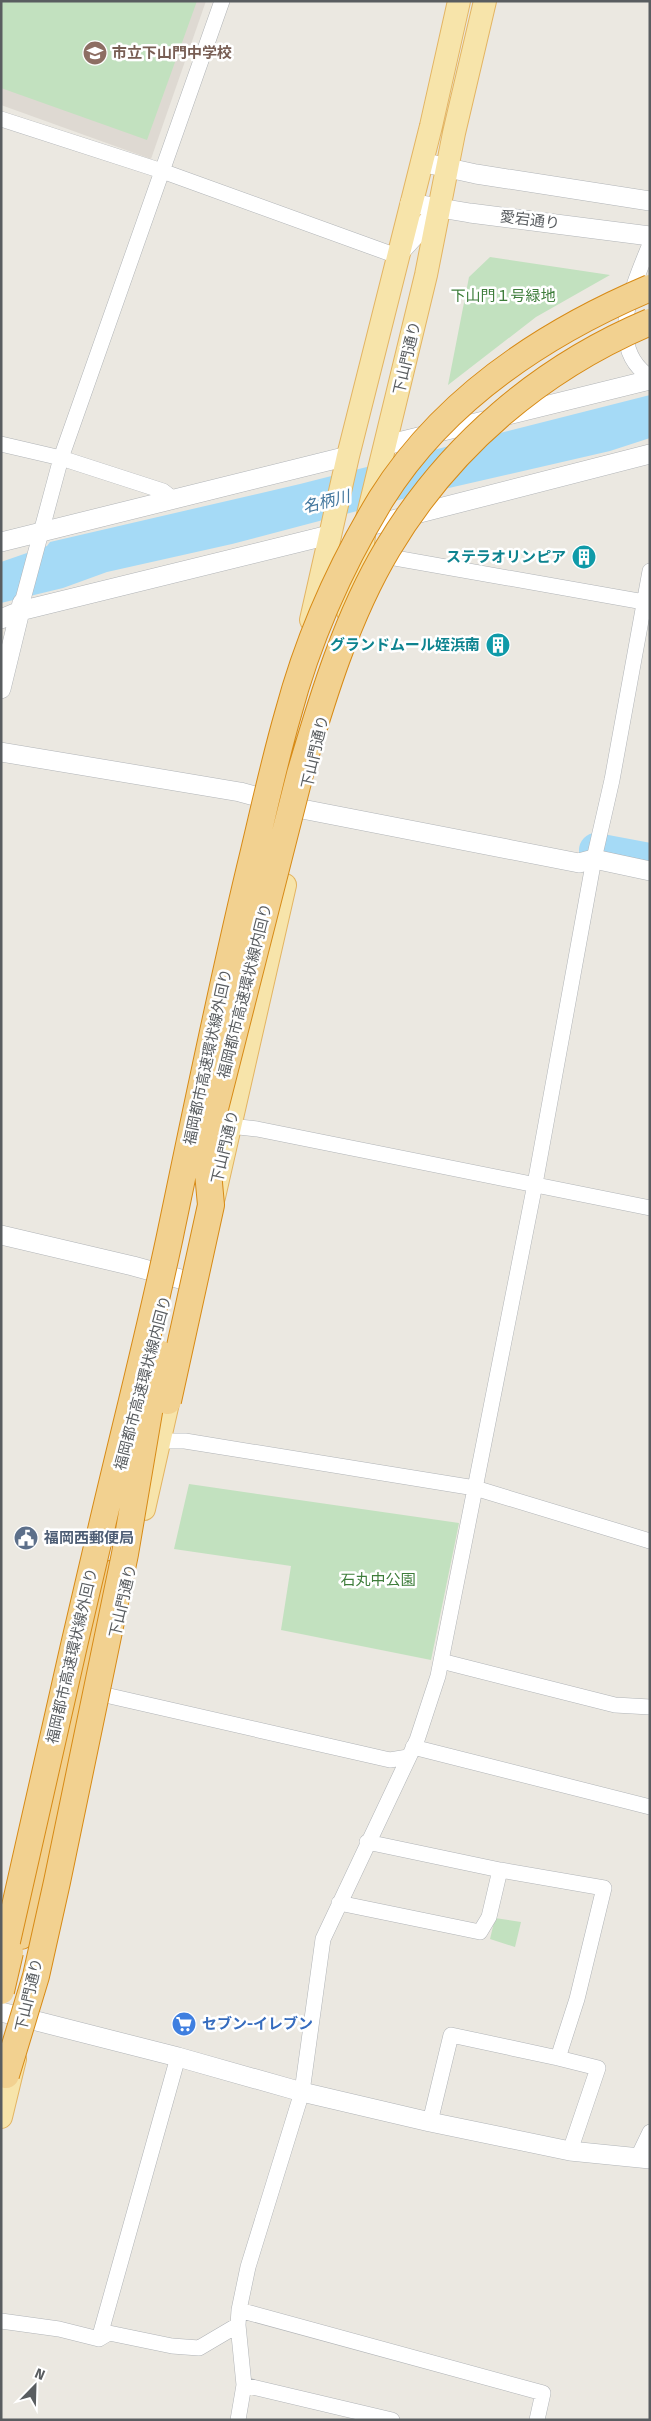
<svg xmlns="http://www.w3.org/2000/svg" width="651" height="2421" viewBox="0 0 651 2421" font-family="'Fira Sans','Noto Sans JP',sans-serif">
<rect width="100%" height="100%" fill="#ebe8e1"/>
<path fill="#ded9d2" d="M 1,1 L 206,1 L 151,159 L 1,105 Z"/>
<path fill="#c2e1bf" d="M 1,1 L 197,1 L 147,140 L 1,88 Z
M 490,257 L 610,275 L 536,317 L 448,385 L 469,277 Z
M 189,1484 L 459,1523 L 431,1660 L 281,1630 L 291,1566 L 174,1549 Z
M 495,1918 L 521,1922 L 515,1947 L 490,1939 Z"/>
<path fill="#a5daf6" d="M 650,395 L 650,438 L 610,451 L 414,496 L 232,544 L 107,572 L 63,588 L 1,603 L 1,562 L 47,546 L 50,542 L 300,484 Z"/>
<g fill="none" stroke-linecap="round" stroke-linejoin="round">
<path stroke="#a5daf6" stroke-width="34" d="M 596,850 L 650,860"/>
<defs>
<path id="minor" d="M 1,119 L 162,171 L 397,256
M 650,244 C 634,284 604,347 650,377
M 1,444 L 61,458 L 163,491 L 172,498
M 378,555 L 644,602 L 650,606
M 22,603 L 61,458 L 222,1
M 230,1126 L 257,1129 L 650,1208
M 160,1441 L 185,1441 L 475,1488 L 650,1541
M 441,1661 L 615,1705 L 650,1707
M 101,1694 L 390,1760 L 408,1757
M 413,1747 L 650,1807
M 367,1842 L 500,1870 L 604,1888 L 577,1999 L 558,2058 L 598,2068 L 570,2151
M 339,1903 L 480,1932 L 489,1917 L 500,1870
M 430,2122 L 451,2035 L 558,2058
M 638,2157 L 650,2132
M 239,2310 L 543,2393 L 537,2420
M 1,2321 L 59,2329 L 99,2339 L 109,2333 L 172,2346 L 199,2348 L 238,2325 L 239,2310 L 248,2267 L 302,2092 L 323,1939 L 417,1740 L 438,1676 L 535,1184 L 594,859 L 612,780 L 650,571
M 99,2339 L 178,2057
M 244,2385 L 392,2420
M 238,2420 L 244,2385 L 238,2325"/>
<path id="tertiary" d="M 421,162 L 476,174 L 650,201
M 410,203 L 470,213 L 650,236
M 399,253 L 440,208
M 386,445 L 650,380
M 365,527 L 650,454
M 1,542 L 348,456
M 1,619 L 20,611 L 329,535
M 1,689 L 22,603
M 1,752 L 240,792 L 302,809 L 579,863 L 594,859 L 650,871
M 1,1235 L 133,1266 L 195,1283
M 1,2012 L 178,2057 L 302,2092 L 430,2122 L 570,2151 L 650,2159"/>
<path id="primary" d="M 348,612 L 362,552 L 365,527 L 426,275 L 454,133 L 485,1
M 311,620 L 348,456 L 431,126 L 459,1
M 214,1197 L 285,885
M 144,1509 L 172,1385
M 1,2117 L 15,2059"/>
<path id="motorway" d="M 7,1936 L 21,1936 L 31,1904 L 110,1574"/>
</defs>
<use href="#minor" stroke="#b1b4b7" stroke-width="16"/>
<use href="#tertiary" stroke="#b1b4b7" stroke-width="20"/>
<use href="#primary" stroke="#e3b462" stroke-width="24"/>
<use href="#motorway" stroke="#d78a15" stroke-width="28"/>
<use href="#minor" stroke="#fff" stroke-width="15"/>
<use href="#tertiary" stroke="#fff" stroke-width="19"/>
<use href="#primary" stroke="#f7e4aa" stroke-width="22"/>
<use href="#motorway" stroke="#f2d190" stroke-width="26"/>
<defs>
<path id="motorway-bridge" d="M 209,1132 L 300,774 C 322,699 347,616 388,548 C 449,446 541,368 650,322
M 168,1401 L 211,1205 L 203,1118
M 1,1968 C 32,1827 64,1687 97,1547 C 121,1443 148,1340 170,1236 C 197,1107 223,978 254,851 C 265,805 275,759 288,714 C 308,639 341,565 381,499 C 443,400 544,333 650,288
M 1,1991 L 10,1952
M 6,2075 L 36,1976 L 57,1882 L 125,1554 L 159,1353"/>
</defs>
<use href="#motorway-bridge" stroke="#d78a15" stroke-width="28" stroke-linecap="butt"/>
<use href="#motorway-bridge" stroke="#f2d190" stroke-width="26"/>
</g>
<defs>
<symbol id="school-disc" viewBox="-11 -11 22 22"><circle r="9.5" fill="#8d6e63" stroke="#fff"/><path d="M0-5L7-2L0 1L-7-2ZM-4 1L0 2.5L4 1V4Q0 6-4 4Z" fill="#fff"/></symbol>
<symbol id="building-disc" viewBox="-11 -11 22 22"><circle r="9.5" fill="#0f9aa8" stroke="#fff"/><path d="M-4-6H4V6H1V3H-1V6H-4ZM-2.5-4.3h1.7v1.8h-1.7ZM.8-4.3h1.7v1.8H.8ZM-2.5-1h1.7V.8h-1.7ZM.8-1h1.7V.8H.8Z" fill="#fff"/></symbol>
<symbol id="civic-disc" viewBox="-11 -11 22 22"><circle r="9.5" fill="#5c6f8a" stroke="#fff"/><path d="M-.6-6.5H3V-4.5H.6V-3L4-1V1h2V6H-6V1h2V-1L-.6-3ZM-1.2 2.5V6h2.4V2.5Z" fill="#fff"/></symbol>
<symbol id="supermarket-disc" viewBox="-11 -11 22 22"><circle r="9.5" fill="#3f7fe0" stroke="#fff"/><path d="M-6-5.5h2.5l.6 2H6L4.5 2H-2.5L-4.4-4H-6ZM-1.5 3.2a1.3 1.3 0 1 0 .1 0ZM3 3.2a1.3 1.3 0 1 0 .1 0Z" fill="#fff"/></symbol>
</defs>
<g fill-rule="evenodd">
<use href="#school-disc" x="81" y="39" width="28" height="28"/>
<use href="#building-disc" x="570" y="543" width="28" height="28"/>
<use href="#building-disc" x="484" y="631" width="28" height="28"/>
<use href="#civic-disc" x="12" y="1524" width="28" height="28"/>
<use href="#supermarket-disc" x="170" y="2010" width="28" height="28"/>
</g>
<g text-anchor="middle" stroke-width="5" stroke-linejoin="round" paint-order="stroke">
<g font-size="15" font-weight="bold" fill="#785e54" stroke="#fff" text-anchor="start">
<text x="112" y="58">市立下山門中学校</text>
</g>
<g font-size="15" fill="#595d60" stroke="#fff">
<text transform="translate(530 220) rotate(7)" y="5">愛宕通り</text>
<text transform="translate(407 358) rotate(-77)" y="5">下山門通り</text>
<text transform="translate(315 752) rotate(-77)" y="5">下山門通り</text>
<text transform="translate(245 991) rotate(-76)" y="5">福岡都市高速環状線内回り</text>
<text transform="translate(208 1057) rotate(-78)" y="5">福岡都市高速環状線外回り</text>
<text transform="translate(225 1147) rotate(-77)" y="5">下山門通り</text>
<text transform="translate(143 1383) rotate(-75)" y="5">福岡都市高速環状線内回り</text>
<text transform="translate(123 1601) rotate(-77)" y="5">下山門通り</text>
<text transform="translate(72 1656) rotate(-77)" y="5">福岡都市高速環状線外回り</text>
<text transform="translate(29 1995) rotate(-77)" y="5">下山門通り</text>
</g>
<g font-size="15" fill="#3e7d3b" stroke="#fff">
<text x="503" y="301">下山門１号緑地</text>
<text x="378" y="1585">石丸中公園</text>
</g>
<g font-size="15" font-weight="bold" fill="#0d838f" stroke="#fff" text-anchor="end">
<text x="566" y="562">ステラオリンピア</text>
<text x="480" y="650">グランドムール姪浜南</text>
</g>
<g font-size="15" font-weight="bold" fill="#4e5e75" stroke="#fff" text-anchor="start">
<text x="44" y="1543">福岡西郵便局</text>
</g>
<g font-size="15" font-weight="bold" fill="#366cbe" stroke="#fff" text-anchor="start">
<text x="202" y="2029">セブン-イレブン</text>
</g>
<g font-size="16" font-style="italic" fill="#42769d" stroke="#fff">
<text transform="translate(326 501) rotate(-14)" y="6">名柄川</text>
</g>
</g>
<rect width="651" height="2421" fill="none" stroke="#595d60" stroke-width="5"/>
<g transform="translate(35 2386) rotate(23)" stroke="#ffffff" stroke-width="4" paint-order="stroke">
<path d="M0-4L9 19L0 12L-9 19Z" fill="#595d60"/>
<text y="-8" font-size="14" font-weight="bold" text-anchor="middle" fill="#595d60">N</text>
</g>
</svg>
